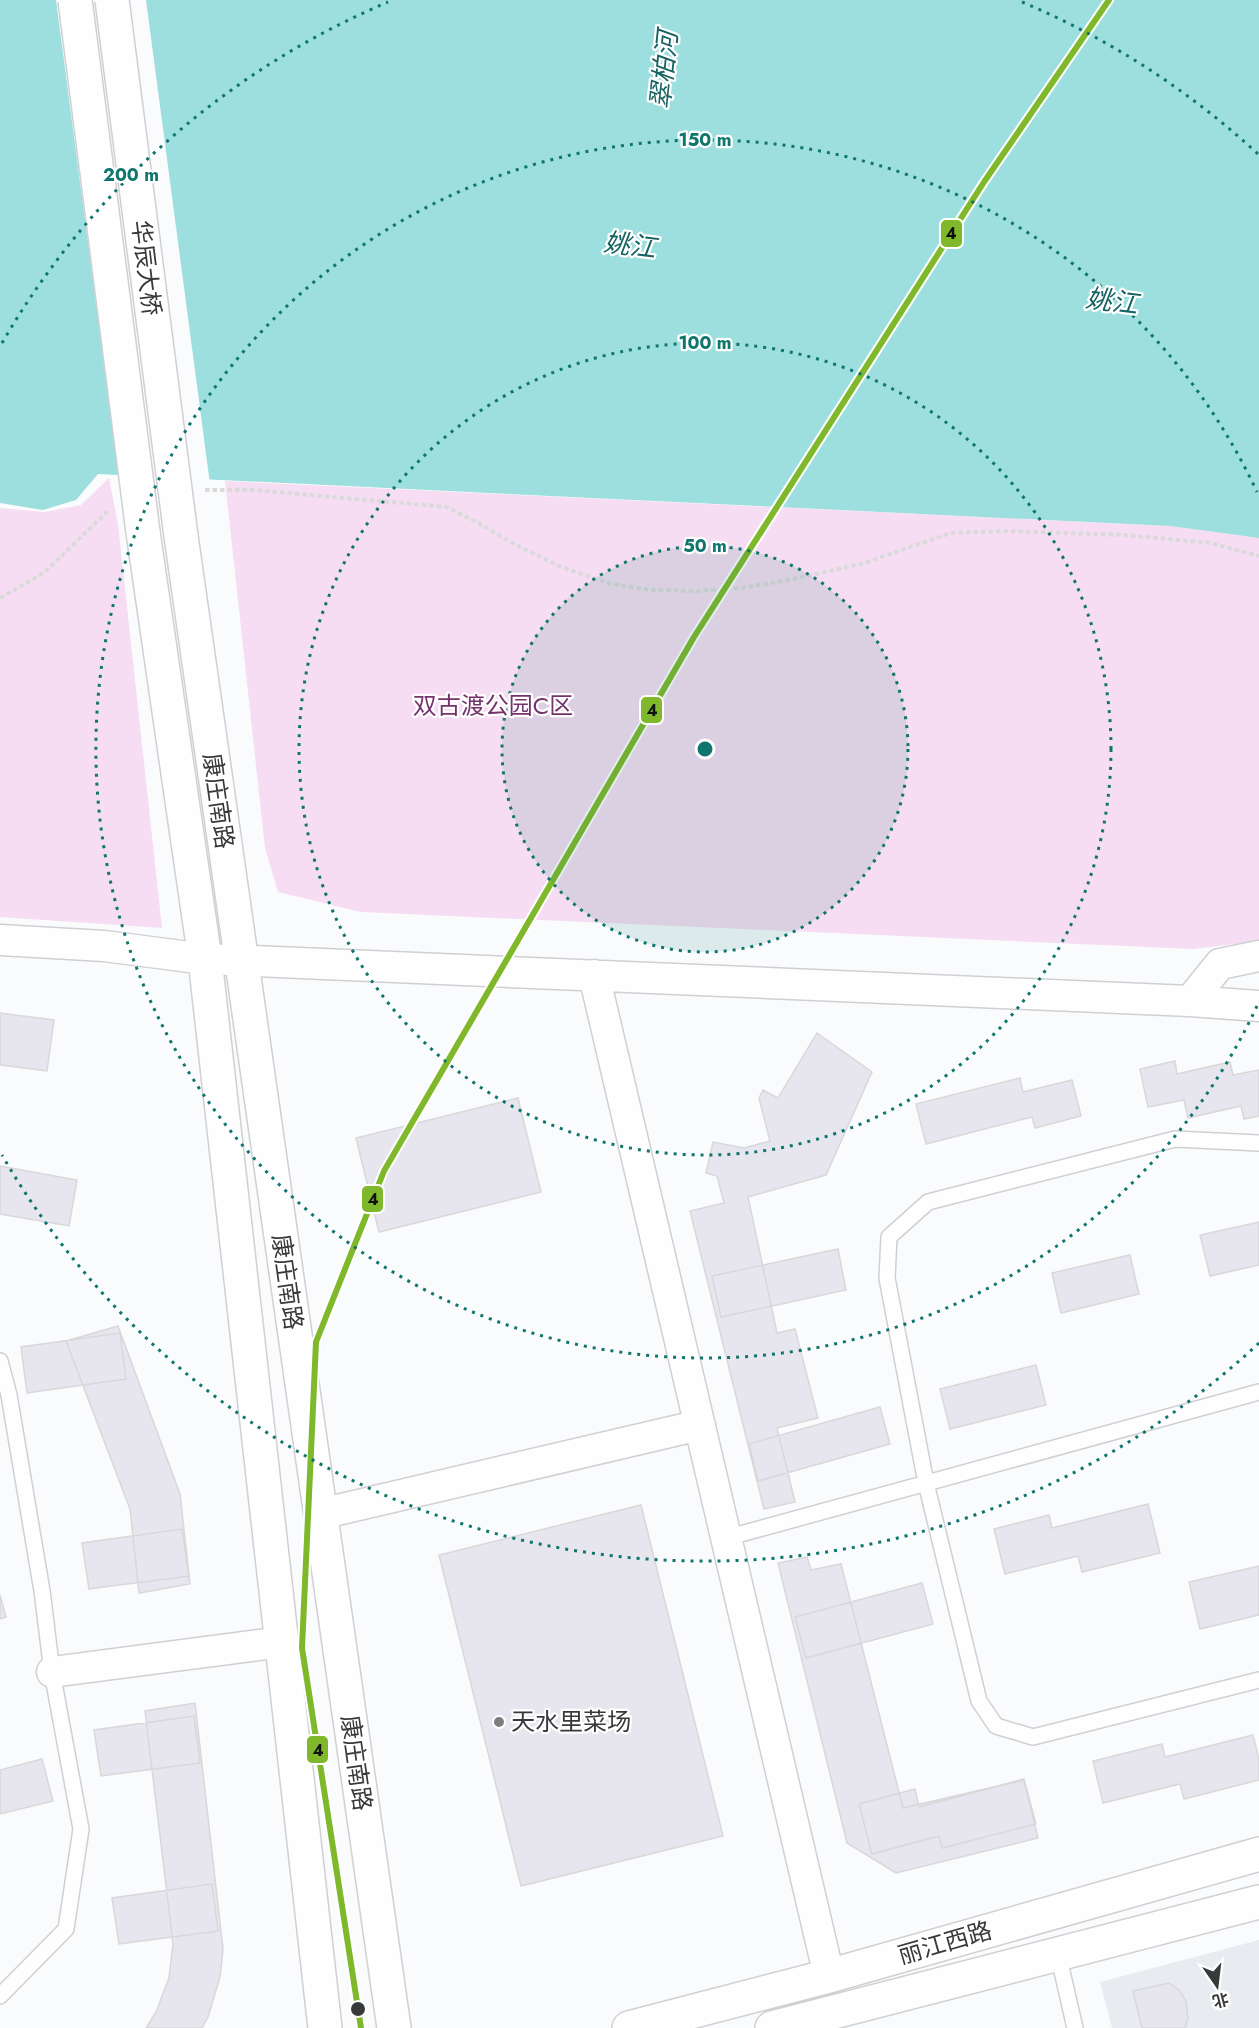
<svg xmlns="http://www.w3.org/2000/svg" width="1259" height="2028" viewBox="0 0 1259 2028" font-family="Jost,'Noto Sans SC',sans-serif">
<rect width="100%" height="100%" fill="#fafbfd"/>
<path fill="#e8ebf0" d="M 1259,1940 L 1259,2028 L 1112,2028 L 1100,1982 Z"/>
<path fill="#f6ddf3" d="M 109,478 L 118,524 L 162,928 L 0,917 L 0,508 L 45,512 L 81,505 Z
M 225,481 L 1170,526 L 1259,538 L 1259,941 L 1193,949 L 361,912 L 278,892 L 265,848 Z"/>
<path fill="#9ddede" d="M 0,0 L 1259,0 L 1259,538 L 1170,526 L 98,474 L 76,500 L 43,510 L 0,503 Z"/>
<path fill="#fafbfd" d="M 56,0 L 146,0 L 210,484 L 119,478 Z"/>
<path fill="#e7e5ee" stroke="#d8d8da" stroke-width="1.5" d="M 0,1013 L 54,1020 L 47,1071 L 0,1065 Z
M 817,1033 L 872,1072 L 826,1175 L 748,1197 L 777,1333 L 795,1329 L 818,1418 L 777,1428 L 795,1502 L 764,1509 L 690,1211 L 724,1203 L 717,1176 L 706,1173 L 713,1142 L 744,1148 L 770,1141 L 759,1098 L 763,1090 L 778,1098 Z
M 1175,1061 L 1177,1074 L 1230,1062 L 1233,1075 L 1259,1070 L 1259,1116 L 1244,1119 L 1241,1106 L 1188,1118 L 1184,1100 L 1148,1107 L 1140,1069 Z
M 1020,1078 L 1023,1092 L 1072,1080 L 1081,1116 L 1035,1128 L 1032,1117 L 926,1144 L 916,1104 Z
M 518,1098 L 541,1192 L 379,1232 L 356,1138 Z
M 0,1166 L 77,1180 L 69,1226 L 0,1214 Z
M 1259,1222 L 1259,1265 L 1210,1276 L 1200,1235 Z
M 838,1249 L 846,1290 L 721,1317 L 712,1276 Z
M 1130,1255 L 1139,1294 L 1061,1313 L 1052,1273 Z
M 118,1326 L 180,1494 L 190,1584 L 139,1593 L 130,1509 L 66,1341 Z
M 120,1333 L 126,1379 L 27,1393 L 21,1347 Z
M 1036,1365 L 1046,1405 L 950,1429 L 940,1389 Z
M 880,1407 L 890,1444 L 758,1481 L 749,1444 Z
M 1148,1504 L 1160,1553 L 1082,1572 L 1078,1556 L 1005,1574 L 994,1529 L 1049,1515 L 1052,1528 Z
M 641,1505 L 723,1836 L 521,1886 L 439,1555 Z
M 182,1529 L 189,1576 L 89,1589 L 82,1543 Z
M 807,1557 L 811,1570 L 841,1564 L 903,1808 L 1024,1780 L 1038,1838 L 896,1873 L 847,1843 L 778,1563 Z
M 1259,1566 L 1259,1615 L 1200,1629 L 1189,1582 Z
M 922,1583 L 933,1624 L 806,1658 L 795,1617 Z
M 0,1595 L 6,1617 L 0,1619 Z
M 195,1703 L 223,1949 L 220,1977 L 208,2017 L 202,2028 L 146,2028 L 156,2012 L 169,1978 L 173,1944 L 145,1711 Z
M 194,1716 L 200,1763 L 101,1776 L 94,1730 Z
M 1253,1735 L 1259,1759 L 1259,1780 L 1184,1799 L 1180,1784 L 1103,1803 L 1093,1761 L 1162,1744 L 1165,1757 Z
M 42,1759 L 53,1801 L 0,1814 L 0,1770 Z
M 1024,1779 L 1036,1824 L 942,1848 L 939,1836 L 872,1854 L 859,1804 L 915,1789 L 919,1807 Z
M 212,1884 L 218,1931 L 119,1944 L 112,1898 Z
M 1169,1983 L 1179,1990 L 1186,2001 L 1188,2018 L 1185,2028 L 1142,2028 L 1133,1991 Z"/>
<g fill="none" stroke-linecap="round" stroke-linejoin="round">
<defs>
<path id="service" d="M 1259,1143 L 1175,1139 L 928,1202 L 889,1237 L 887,1278 L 926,1483 L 979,1701 L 996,1726 L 1033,1737 L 1259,1680
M 0,1361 L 9,1395 L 42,1591 L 52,1672 L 81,1829 L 66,1929 L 0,1996
M 726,1538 L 1259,1392
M 1058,1954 L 1075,2028"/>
<path id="minor" d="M 0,940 L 104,946 L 205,959 L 1190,1001 L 1259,1006
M 594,975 L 829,1976
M 1190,1001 L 1220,964 L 1259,956
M 320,1514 L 700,1425
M 52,1672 L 282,1642"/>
<path id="secondary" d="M 143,532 L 205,959 L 325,2028
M 181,536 L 394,2028
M 629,2028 L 829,1976 L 1259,1854
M 772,2028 L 1259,1902"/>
</defs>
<use href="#service" stroke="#d0d0d2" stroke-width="18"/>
<use href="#minor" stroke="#d0d0d2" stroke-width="33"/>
<use href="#secondary" stroke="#d0d0d2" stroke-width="36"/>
<path stroke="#dadada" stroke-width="4" stroke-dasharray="4.5 3" stroke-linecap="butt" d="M 205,490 L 255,490 L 446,507 L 475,521 L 514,544 L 561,567 L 612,584 L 651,590 L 695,591 L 742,588 L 793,579 L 861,564 L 951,533 L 1007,531 L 1125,535 L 1210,543 L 1259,556
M 0,598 L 45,572 L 110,509"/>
<use href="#service" stroke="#fefeff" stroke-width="15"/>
<use href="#minor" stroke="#fefeff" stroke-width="30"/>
<use href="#secondary" stroke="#fefeff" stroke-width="33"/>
<defs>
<path id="secondary-bridge" d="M 75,0 L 143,532
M 112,0 L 181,536"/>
</defs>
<use href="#secondary-bridge" stroke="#d0d0d2" stroke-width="36" stroke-linecap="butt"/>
<use href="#secondary-bridge" stroke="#fefeff" stroke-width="33"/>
<defs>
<path id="metro-1" d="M 361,2028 L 302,1648 L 316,1342 L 384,1171 L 694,637 L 984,182 L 1109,0"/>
</defs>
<use href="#metro-1" stroke="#fff" stroke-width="10"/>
<use href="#metro-1" stroke="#80b82b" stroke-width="6"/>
</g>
<circle cx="705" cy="749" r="203" fill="#0f766e" fill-opacity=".12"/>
<g fill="none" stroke="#0f766e" stroke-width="3" stroke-dasharray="3 6">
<circle cx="705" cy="749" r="203"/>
<circle cx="705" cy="749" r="406"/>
<path d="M1257 1006A609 609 0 1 1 1257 492"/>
<path d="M1259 1343A812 812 0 0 1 2 1155M2 343A812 812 0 0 1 388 2M1022 2A812 812 0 0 1 1259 155"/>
</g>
<circle fill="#7c7d7e" stroke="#fff" stroke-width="2" cx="499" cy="1722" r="6"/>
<circle fill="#38393a" stroke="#fff" stroke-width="2" cx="358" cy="2009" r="8"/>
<g text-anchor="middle" stroke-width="4.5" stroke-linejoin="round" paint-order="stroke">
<g font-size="24" fill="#38393a" stroke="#fff">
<text transform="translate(146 268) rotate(83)" y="8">华辰大桥</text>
<text transform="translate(218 801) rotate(82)" y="8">康庄南路</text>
<text transform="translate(287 1282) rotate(82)" y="8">康庄南路</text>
<text transform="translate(356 1763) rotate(82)" y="8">康庄南路</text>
<text transform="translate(945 1943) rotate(-16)" y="8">丽江西路</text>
</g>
<g font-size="24" fill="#74336c" stroke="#fff">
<text x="493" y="714">双古渡公园C区</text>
</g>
<g font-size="24" fill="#38393a" stroke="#fff" text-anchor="start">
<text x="511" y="1730">天水里菜场</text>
</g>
<g font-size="26" font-style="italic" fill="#176363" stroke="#fff">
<text transform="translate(664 70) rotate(-84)" y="9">翠柏河</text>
<text transform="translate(630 245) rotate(7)" y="9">姚江</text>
<text transform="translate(1112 301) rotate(7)" y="9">姚江</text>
</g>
</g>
<circle cx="705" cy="749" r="9" fill="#0f766e" stroke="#fff" stroke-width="3"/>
<g font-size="18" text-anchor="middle" font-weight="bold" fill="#0f766e" stroke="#fff" stroke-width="4.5" stroke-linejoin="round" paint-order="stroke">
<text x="705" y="146">150 m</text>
<text x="131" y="181">200 m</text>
<text x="705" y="349">100 m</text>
<text x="705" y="552">50 m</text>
</g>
<g stroke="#fff" stroke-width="2">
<rect x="940" y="219" width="23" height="29" rx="6" fill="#80b82b"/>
<rect x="640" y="696" width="23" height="28" rx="6" fill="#80b82b"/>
<rect x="361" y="1185" width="23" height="28" rx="6" fill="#80b82b"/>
<rect x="306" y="1735" width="23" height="29" rx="6" fill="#80b82b"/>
</g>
<g font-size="16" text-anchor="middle" font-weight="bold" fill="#111">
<text x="951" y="239">4</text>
<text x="652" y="716">4</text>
<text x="373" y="1205">4</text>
<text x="318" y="1756">4</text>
</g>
<g transform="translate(1217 1986) rotate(166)" stroke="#ffffff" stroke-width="4.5" paint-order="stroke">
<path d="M0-4.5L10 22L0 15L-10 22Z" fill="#38393a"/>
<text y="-9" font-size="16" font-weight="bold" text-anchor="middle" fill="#38393a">北</text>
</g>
</svg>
